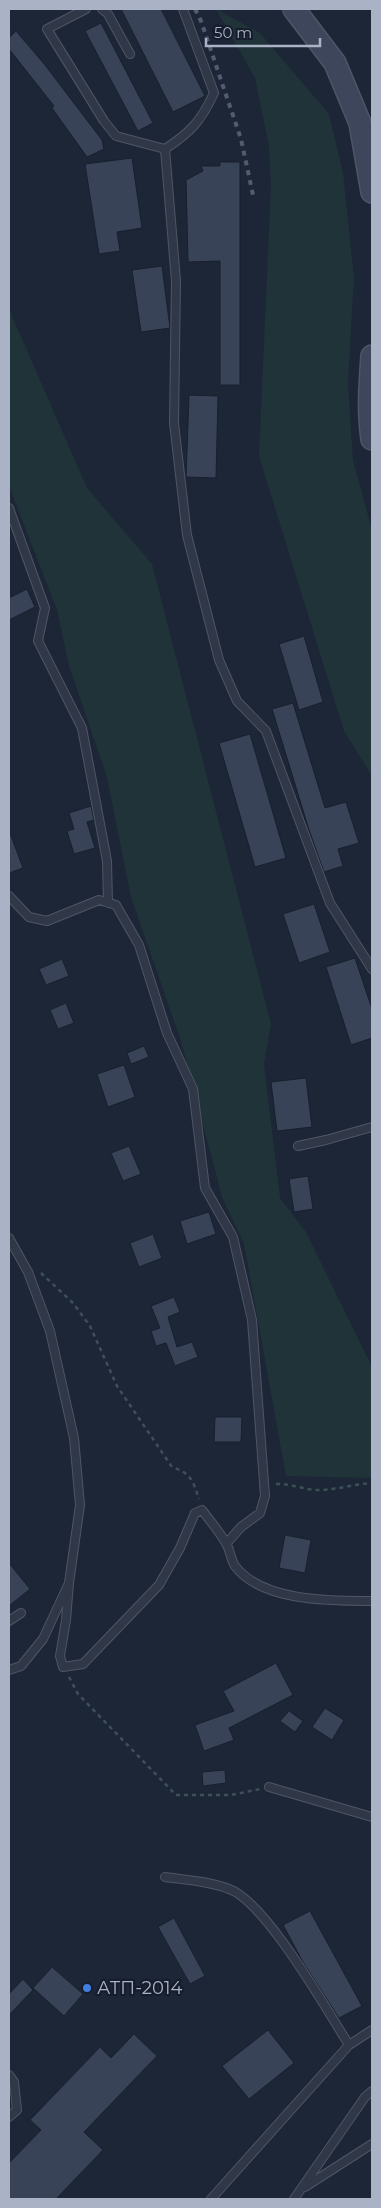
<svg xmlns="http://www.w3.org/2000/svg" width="381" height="2208" viewBox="0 0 381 2208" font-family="Montserrat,sans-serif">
<rect width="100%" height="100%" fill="#1d2637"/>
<path fill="#1f3338" d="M 216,9 L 260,33 L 329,114 L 343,173 L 354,277 L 348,384 L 353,460 L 372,530 L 372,776 L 344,731 L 259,456 L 271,185 L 269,146 L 255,78 Z
M 9,309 L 87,488 L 152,564 L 271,1024 L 264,1064 L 280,1198 L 306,1232 L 372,1367 L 372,1478 L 286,1476 L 244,1244 L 222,1197 L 181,1041 L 131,897 L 107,777 L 69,666 L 57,610 L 9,486 Z"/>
<path fill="#384358" stroke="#181f2e" d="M 121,9 L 161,9 L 205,96 L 173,112 Z
M 101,23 L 153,123 L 138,131 L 85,31 Z
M 16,31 L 45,65 L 102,140 L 104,149 L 87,157 L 52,108 L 54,106 L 9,49 L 9,38 Z
M 132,158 L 142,228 L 117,232 L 120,251 L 99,254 L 85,164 Z
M 220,162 L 240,162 L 240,385 L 220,385 L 220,261 L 188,262 L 186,180 L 203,171 L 201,166 L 220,166 Z
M 162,266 L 170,328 L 141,332 L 132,270 Z
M 189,395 L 218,396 L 216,478 L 186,477 Z
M 27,589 L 35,607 L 9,620 L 9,598 Z
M 304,636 L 323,702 L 299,710 L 279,644 Z
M 293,703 L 325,808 L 346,802 L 359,843 L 338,849 L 343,866 L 324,872 L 309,830 L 272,709 Z
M 250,734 L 286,858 L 255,867 L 219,743 Z
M 91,806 L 94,820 L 87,822 L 95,848 L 74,854 L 67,831 L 74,829 L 69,813 Z
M 10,833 L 23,868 L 9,873 L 9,834 Z
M 314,904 L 330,952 L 299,963 L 283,914 Z
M 355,958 L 372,1009 L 372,1038 L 351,1045 L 326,967 Z
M 62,959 L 69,976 L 46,985 L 39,969 Z
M 66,1003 L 74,1023 L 58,1029 L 50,1010 Z
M 144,1046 L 149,1057 L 131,1064 L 127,1053 Z
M 124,1065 L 135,1097 L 108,1107 L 97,1074 Z
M 306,1078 L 312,1127 L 277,1131 L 271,1082 Z
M 129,1146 L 141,1174 L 123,1181 L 111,1153 Z
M 308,1176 L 313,1209 L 294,1212 L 289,1179 Z
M 209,1212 L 216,1234 L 187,1244 L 180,1221 Z
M 153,1234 L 162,1258 L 139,1267 L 130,1243 Z
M 174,1297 L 180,1312 L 168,1317 L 177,1347 L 192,1342 L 198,1357 L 175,1366 L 166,1343 L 156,1346 L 151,1331 L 160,1328 L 151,1306 Z
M 215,1417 L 242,1417 L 241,1442 L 214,1442 Z
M 285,1535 L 311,1540 L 305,1573 L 279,1568 Z
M 9,1563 L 30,1589 L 9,1606 Z
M 276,1663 L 293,1695 L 229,1728 L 234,1740 L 204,1751 L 195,1725 L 234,1711 L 223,1691 Z
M 325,1708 L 344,1720 L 332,1740 L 312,1727 Z
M 289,1711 L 303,1721 L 295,1732 L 280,1721 Z
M 225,1770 L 226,1783 L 203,1786 L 202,1772 Z
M 310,1911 L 362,2006 L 339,2018 L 303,1962 L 283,1925 Z
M 174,1918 L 205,1976 L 190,1984 L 158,1927 Z
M 52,1967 L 83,1994 L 64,2016 L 33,1988 Z
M 23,1979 L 33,1990 L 9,2015 L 9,1994 Z
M 268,2030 L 294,2063 L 249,2099 L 222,2066 Z
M 134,2034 L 157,2056 L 84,2132 L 103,2150 L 56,2199 L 9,2199 L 9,2163 L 41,2130 L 30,2120 L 100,2047 L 111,2058 Z"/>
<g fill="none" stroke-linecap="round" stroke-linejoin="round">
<defs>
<path id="service" d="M 86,9 L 47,29 L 104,121 L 116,136 L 165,149 L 176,281 L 174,423 L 187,535 L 219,660 L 237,701 L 266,731 L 330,903 L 372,969
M 102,9 L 108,14 L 130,54
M 165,149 C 191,132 201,121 214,93 L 183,9
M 9,508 L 45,608 L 38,641 L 82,728 L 107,861 L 108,903
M 9,896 L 29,917 L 47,921 L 99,900 L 116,905 L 139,945 L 167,1033 L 193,1089 L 205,1188 L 233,1237 L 252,1320 L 265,1496 L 260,1513 L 241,1527 L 226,1544
M 298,1146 L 326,1140 L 372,1127
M 9,1238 L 28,1272 L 50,1331 L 74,1438 L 80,1505 L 69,1583 L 43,1639 L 21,1666 L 9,1670
M 69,1583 L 66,1620 L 60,1656 L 63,1667 L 83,1664 L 159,1585 L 180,1548 L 195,1513 L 202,1510 C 210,1521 220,1532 227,1545 C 230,1551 231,1560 235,1566 C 262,1602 332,1601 372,1601
M 9,1621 L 21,1613
M 269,1787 L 372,1817
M 165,1877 C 186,1880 209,1881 229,1889 C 265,1901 327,2010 349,2045
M 9,2075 L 14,2082 L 17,2110 L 9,2117
M 305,2187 L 372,2144
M 211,2199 L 349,2045 L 372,2030
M 294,2199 L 365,2097 L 372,2091"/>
<path id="secondary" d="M 294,9 L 335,63 L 360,123 L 372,192
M 372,356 C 370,384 368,411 372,439"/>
</defs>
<use href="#service" stroke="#4e5566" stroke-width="10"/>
<use href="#secondary" stroke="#4e5566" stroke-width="24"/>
<path stroke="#3c5056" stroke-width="2.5" stroke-dasharray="4 4" stroke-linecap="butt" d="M 41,1273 L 73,1303 L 90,1326 L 117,1386 L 172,1467 C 191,1473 193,1481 199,1499
M 276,1484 C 291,1483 304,1490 318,1490 C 337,1490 354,1484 372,1483
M 69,1677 L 78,1694 L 176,1795 L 231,1795 L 260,1789"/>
<use href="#service" stroke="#303848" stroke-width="8"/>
<use href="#secondary" stroke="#3e465b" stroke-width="21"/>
<path stroke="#525b6f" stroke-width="4" stroke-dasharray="5 5" stroke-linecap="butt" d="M 195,9 L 201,21 L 241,139 L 253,195"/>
</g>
<circle fill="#3f7fe0" stroke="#161d2c" stroke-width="2" cx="87" cy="1988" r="5"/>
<g text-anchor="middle" stroke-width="4.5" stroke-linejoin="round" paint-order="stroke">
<g font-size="18" fill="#aab2c5" stroke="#161d2c" text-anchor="start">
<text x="97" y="1994">АТП-2014</text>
</g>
</g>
<rect width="381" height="2208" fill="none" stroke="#aab2c5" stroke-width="20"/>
<path d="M206 38v8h114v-8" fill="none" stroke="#aab2c5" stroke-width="2.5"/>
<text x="214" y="38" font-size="15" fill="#aab2c5" stroke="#161d2c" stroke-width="4" paint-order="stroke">50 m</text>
</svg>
